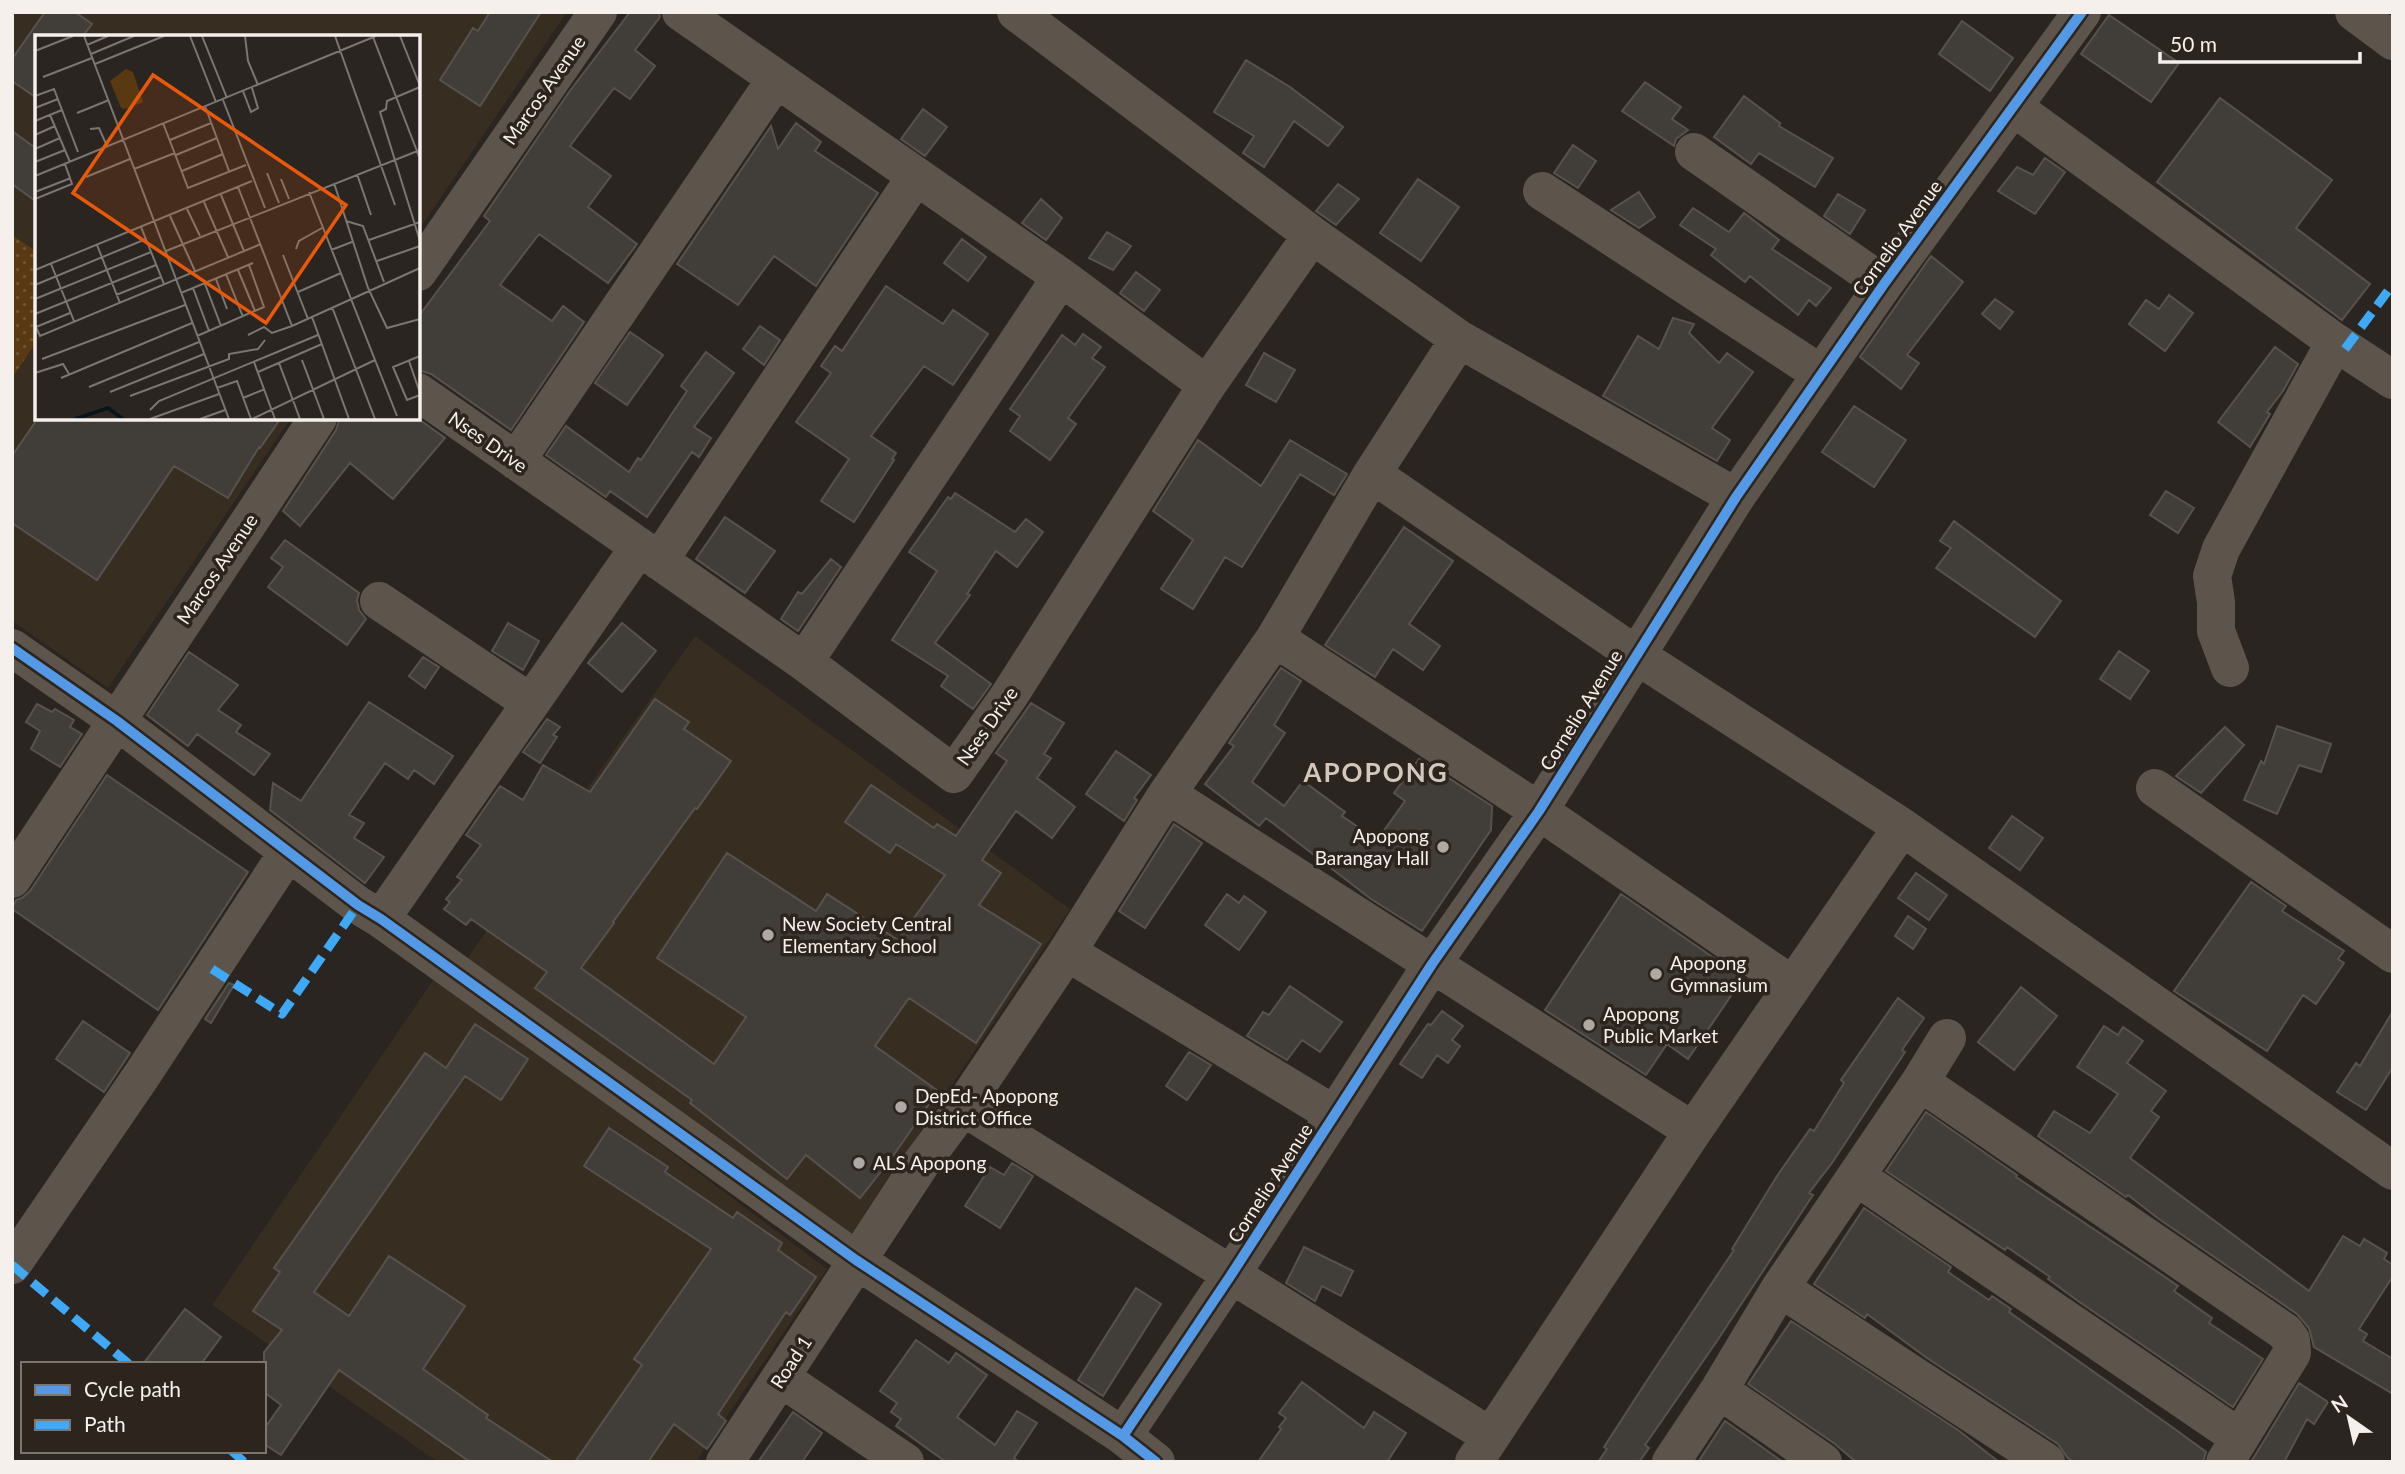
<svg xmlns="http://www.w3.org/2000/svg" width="2405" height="1474" viewBox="0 0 2405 1474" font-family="Lato,sans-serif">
<defs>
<pattern id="green-dots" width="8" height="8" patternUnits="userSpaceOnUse" patternTransform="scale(1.75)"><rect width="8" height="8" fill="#593912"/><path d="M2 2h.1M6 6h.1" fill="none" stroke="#715635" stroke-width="1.8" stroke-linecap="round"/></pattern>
</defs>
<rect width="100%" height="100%" fill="#2a2520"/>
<path fill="#382d21" d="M 12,12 L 567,12 L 418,231 L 418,37 L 37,37 L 37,418 L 291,418 L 108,688 L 12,621 Z
M 695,636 L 1070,909 L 851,1235 L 466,960 Z
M 436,976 L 827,1269 L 696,1462 L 438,1462 L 212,1305 Z"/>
<path fill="url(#green-dots)" d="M 12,235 L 37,252 L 37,341 L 12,378 Z"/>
<path fill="#413d39" stroke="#57524e" stroke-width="2" d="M 45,12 L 75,12 L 92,24 L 82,37 L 37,37 L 37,98 L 12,81 L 12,59 Z
M 490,12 L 541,12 L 480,106 L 440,80 L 473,28 L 478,31 Z
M 630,12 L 659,12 L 660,17 L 635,50 L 655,66 L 630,99 L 614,88 L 570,146 L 611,176 L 588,207 L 637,244 L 608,283 L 539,234 L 500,285 L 552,321 L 563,306 L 584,322 L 511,430 L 431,374 L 418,370 L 418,317 L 490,221 L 484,216 L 569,92 Z
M 2109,15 L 2179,63 L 2151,102 L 2081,54 Z
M 1962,21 L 2013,58 L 1990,91 L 1939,54 Z
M 1246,60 L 1290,87 L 1343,127 L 1328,146 L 1294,121 L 1264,167 L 1243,153 L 1254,136 L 1214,112 Z
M 1645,82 L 1681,107 L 1672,119 L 1688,130 L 1676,139 L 1674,146 L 1622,111 Z
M 1744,96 L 1780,123 L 1779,126 L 1833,158 L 1815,187 L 1759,153 L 1751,164 L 1714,137 Z
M 2220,98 L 2332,180 L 2296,228 L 2370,284 L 2342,320 L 2157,182 Z
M 923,109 L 947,127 L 925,156 L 901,139 Z
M 796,123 L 821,142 L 815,151 L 878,193 L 816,286 L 774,256 L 738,305 L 677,264 L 771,126 L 778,149 Z
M 12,131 L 37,149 L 37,202 L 12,184 Z
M 1573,145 L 1596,161 L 1578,188 L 1554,173 Z
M 2045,158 L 2065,172 L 2035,214 L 1998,191 L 2017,167 L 2033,175 Z
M 1418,179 L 1459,207 L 1421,261 L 1380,233 Z
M 1338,184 L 1359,199 L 1336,225 L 1316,211 Z
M 1639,192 L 1655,217 L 1639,228 L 1611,210 Z
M 1838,194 L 1865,210 L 1850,234 L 1824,216 Z
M 1041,199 L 1062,218 L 1046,240 L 1022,223 Z
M 1693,208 L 1729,232 L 1744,213 L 1779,240 L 1772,249 L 1831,288 L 1816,306 L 1809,300 L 1798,315 L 1750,276 L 1745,282 L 1711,255 L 1716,249 L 1680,225 Z
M 1107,232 L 1131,246 L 1113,270 L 1089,258 Z
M 962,239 L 986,257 L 968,281 L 944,263 Z
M 1931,256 L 1963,282 L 1907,355 L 1919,363 L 1901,389 L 1860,357 Z
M 1136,272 L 1160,290 L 1144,311 L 1120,293 Z
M 886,286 L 943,324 L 953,310 L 988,334 L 953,385 L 924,366 L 871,436 L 896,453 L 892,459 L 894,460 L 854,522 L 821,501 L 849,459 L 796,422 L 831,373 L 821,366 L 835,346 L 842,351 Z
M 2169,295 L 2193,313 L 2165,351 L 2129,324 L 2146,300 L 2159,309 Z
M 1995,299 L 2013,312 L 2000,329 L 1982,314 Z
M 1673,318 L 1694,324 L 1689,333 L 1719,363 L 1727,353 L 1753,372 L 1712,428 L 1730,440 L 1717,461 L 1603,396 L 1638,336 L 1659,349 Z
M 760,326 L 780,340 L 764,365 L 743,349 Z
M 630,332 L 663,355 L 627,405 L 595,383 Z
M 1083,334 L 1101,347 L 1092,358 L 1105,367 L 1068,418 L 1076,424 L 1050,460 L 1010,431 L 1020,416 L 1010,409 L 1062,335 L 1075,345 Z
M 2275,347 L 2298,364 L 2283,391 L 2267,412 L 2270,414 L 2250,447 L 2218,422 Z
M 706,352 L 734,373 L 694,427 L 711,438 L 699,457 L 692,452 L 647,517 L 610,491 L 606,497 L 546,455 L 566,426 L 629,472 L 638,458 L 641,460 L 687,391 L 681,386 Z
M 1264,353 L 1295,370 L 1276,402 L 1246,385 Z
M 1854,406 L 1906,440 L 1874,487 L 1822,452 Z
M 38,418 L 281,418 L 260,448 L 259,447 L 228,498 L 174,466 L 97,580 L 12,523 L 12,456 Z
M 340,418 L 417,418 L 445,438 L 393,499 L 350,463 L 300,526 L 283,511 L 336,430 Z
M 1198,440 L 1261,486 L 1290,440 L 1347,474 L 1334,495 L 1300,474 L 1242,567 L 1225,557 L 1193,609 L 1161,589 L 1193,540 L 1153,511 Z
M 2166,491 L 2194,508 L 2178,533 L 2150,515 Z
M 955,493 L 1015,532 L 1026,519 L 1043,532 L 1017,567 L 996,551 L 967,594 L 970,595 L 935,643 L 991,684 L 973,709 L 941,686 L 948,676 L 892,640 L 937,571 L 909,552 L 948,497 L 951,499 Z
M 725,517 L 775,551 L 745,593 L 696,559 Z
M 1954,521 L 2061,601 L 2035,637 L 1936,568 L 1951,548 L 1940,541 Z
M 1404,527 L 1453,561 L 1409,624 L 1440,646 L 1423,670 L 1393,649 L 1375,677 L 1325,645 Z
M 285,540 L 359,593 L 357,600 L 359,610 L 366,619 L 347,645 L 268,587 L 283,567 L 271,558 Z
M 831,559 L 841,567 L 798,631 L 781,619 L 798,592 L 802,594 Z
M 508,623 L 539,641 L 523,670 L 492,651 Z
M 622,623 L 656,651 L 622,692 L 588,663 Z
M 2119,651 L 2149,671 L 2130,699 L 2100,679 Z
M 189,652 L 238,685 L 218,710 L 241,725 L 236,732 L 270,754 L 254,775 L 197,734 L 188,746 L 147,715 Z
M 423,657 L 439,667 L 425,688 L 409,676 Z
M 1281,668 L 1301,681 L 1274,725 L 1285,733 L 1252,782 L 1284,806 L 1303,781 L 1345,812 L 1342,816 L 1377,840 L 1405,801 L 1394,793 L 1419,759 L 1492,806 L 1491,830 L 1422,931 L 1371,899 L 1266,818 L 1259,826 L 1205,784 L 1234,746 L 1229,743 Z
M 655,699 L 689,722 L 684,729 L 731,761 L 697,809 L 695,808 L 613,922 L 614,923 L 581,968 L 714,1064 L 746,1017 L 657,958 L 727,853 L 816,911 L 827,894 L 898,940 L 945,875 L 896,844 L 890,853 L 845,822 L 871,785 L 934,828 L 937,824 L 956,836 L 1007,761 L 996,753 L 1031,703 L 1064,723 L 1044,754 L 1051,758 L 1037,778 L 1075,807 L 1052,838 L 1016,811 L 982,860 L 1001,873 L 979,905 L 1041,944 L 976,1043 L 909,998 L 875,1046 L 938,1091 L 893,1156 L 860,1198 L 806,1155 L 787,1179 L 690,1103 L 692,1100 L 535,988 L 547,972 L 471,919 L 466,925 L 444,909 L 450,902 L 446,899 L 462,880 L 457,877 L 481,845 L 466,835 L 500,786 L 523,800 L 543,765 L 590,792 Z
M 369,702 L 453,756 L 434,784 L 414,770 L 408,779 L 385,763 L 349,815 L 364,823 L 354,838 L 384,857 L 365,883 L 270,810 L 273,783 L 301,801 Z
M 37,704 L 52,712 L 55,709 L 74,720 L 70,727 L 82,734 L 60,767 L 31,749 L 40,731 L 26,722 Z
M 547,719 L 560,727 L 553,735 L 557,737 L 540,763 L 523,752 Z
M 2277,726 L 2331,744 L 2321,772 L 2299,765 L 2277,814 L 2244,800 L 2261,761 L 2264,764 Z
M 2225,727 L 2244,745 L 2201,793 L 2176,776 Z
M 1116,751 L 1151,775 L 1134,798 L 1137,800 L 1124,821 L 1086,794 Z
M 107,775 L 248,872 L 158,1010 L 12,909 L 16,900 L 22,898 L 30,891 Z
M 2012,816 L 2043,838 L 2020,870 L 1989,848 Z
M 1174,824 L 1202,843 L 1145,928 L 1119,911 Z
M 1916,873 L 1947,895 L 1929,920 L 1898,898 Z
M 2251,882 L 2286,906 L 2282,911 L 2344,951 L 2338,959 L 2344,963 L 2316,1004 L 2303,995 L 2267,1051 L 2174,991 Z
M 1227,894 L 1239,903 L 1244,896 L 1266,912 L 1239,950 L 1205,925 Z
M 1621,894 L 1743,978 L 1688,1059 L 1667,1044 L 1646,1075 L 1545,1010 Z
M 1908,916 L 1926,929 L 1913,949 L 1895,936 Z
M 229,983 L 234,985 L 211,1023 L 205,1019 Z
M 1290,986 L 1342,1022 L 1320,1052 L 1302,1040 L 1287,1060 L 1247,1036 L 1263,1012 L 1269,1015 Z
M 2021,987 L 2057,1016 L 2014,1070 L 1978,1042 Z
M 1898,998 L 1924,1018 L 1902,1050 L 1905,1052 L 1832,1163 L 1809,1193 L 1813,1195 L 1717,1341 L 1645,1445 L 1649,1448 L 1639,1462 L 1598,1462 L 1607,1449 L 1604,1447 L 1646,1382 L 1734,1250 L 1732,1249 L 1777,1176 L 1810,1129 L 1814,1131 L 1844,1083 L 1841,1080 Z
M 1442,1011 L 1463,1026 L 1452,1040 L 1460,1046 L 1448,1063 L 1437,1055 L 1422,1078 L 1400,1064 L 1428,1024 L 1431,1025 Z
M 2393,1011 L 2393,1067 L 2366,1110 L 2337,1092 L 2356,1063 L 2360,1066 Z
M 83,1021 L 130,1053 L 104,1092 L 56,1059 Z
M 475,1024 L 528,1059 L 501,1100 L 465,1076 L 314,1292 L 349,1316 L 389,1256 L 465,1306 L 423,1369 L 488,1415 L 486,1418 L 553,1462 L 470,1462 L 339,1370 L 281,1455 L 264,1444 L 264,1429 L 281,1405 L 264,1392 L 264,1352 L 282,1330 L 253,1311 L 280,1272 L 274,1268 L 425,1053 L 446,1068 Z
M 2104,1026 L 2118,1035 L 2123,1027 L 2143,1041 L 2127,1063 L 2166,1091 L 2151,1111 L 2159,1117 L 2130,1158 L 2309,1291 L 2343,1236 L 2360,1246 L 2364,1239 L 2387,1253 L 2384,1259 L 2393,1265 L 2393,1276 L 2359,1329 L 2367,1334 L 2363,1341 L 2393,1359 L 2393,1394 L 2314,1347 L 2309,1328 L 2297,1314 L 2159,1219 L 2128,1195 L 2126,1197 L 2038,1136 L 2054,1111 L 2090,1133 L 2118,1094 L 2077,1067 Z
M 1189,1052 L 1211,1065 L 1187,1100 L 1166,1086 Z
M 1926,1112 L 2017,1175 L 2016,1177 L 2146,1264 L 2178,1286 L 2174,1291 L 2212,1318 L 2209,1323 L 2263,1359 L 2233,1407 L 2078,1301 L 2048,1279 L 2050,1277 L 2007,1247 L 2005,1250 L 1886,1171 Z
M 609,1128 L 668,1167 L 665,1172 L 733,1218 L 737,1212 L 782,1243 L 778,1250 L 816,1277 L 790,1315 L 786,1312 L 718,1414 L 726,1421 L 707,1449 L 674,1424 L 648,1462 L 575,1462 L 642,1365 L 634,1359 L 711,1249 L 584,1166 Z
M 1012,1163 L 1033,1176 L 1000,1228 L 965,1206 L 990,1167 L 1004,1175 Z
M 1864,1208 L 1951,1267 L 1948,1272 L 1989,1300 L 1992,1296 L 2011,1309 L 2009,1312 L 2172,1427 L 2206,1452 L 2203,1462 L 2073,1462 L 2067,1457 L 2058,1444 L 1927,1358 L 1867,1314 L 1865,1318 L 1814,1284 Z
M 1304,1247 L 1353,1271 L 1341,1296 L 1322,1286 L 1315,1301 L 1286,1283 Z
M 1136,1288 L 1161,1304 L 1103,1396 L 1078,1380 Z
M 185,1309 L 221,1337 L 201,1364 L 143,1364 Z
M 1791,1321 L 1958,1430 L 1999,1462 L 1856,1462 L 1835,1444 L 1748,1384 Z
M 916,1340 L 949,1363 L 956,1353 L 987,1375 L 957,1417 L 995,1445 L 1017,1411 L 1037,1423 L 1014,1458 L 1019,1462 L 946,1462 L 896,1426 L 901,1419 L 891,1412 L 897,1403 L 880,1391 Z
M 1302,1382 L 1364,1428 L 1374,1412 L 1406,1433 L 1387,1462 L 1258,1462 L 1281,1429 L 1279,1427 L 1286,1418 L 1279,1413 Z
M 2299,1383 L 2328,1402 L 2314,1424 L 2307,1419 L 2284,1462 L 2251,1462 Z
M 793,1412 L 822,1433 L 802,1462 L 758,1462 Z
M 1725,1421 L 1762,1447 L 1783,1462 L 1698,1462 Z"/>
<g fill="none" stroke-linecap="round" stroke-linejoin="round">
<path stroke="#5d554c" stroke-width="38" d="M 681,12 L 1061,277 L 1207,385
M 1016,12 L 1312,235 L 1459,339 L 1736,497
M 2354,12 L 2393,41
M 2013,107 L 2335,342 L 2393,380
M 1694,152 L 1884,284
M 1542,191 L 1821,374
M 418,272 L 598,12
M 418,392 L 804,662 L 954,774 L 1009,696 L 1207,385 L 1312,235
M 516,461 L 776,79
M 1372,474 L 1636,655 L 1902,827 L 2393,1171
M 659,561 L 916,176
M 379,601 L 531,703
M 1275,638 L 1539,811 L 1792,985
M 12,648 L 117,721 L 358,905 L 381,919 L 856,1260 L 1123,1436 L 1156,1462
M 804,662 L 1061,277
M 2230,668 L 2216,631 L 2216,602 L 2212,576 L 2221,549 L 2335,342
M 2155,788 L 2393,954
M 1167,794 L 1693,1131
M 12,879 L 318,418
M 381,919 L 639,547
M 1067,952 L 1335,1115
M 1920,1082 L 2285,1332 L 2291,1340 L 2292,1353 L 2225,1462
M 963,1107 L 1490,1436
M 1857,1177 L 2240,1438
M 12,1265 L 142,1075 L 288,852
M 1780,1288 L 2046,1462
M 781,1378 L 905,1462
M 1719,1390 L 1823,1462
M 1123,1436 L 1231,1275 L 1432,964 L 1539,811 L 1736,497 L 1884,284 L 2082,12
M 725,1462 L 920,1165 L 963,1107 L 1067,952 L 1167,794 L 1275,638 L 1372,474 L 1459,339
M 1474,1462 L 1693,1131 L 1902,827
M 1671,1462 L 1719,1390 L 1780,1288 L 1920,1082 L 1947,1038"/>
<path stroke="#3fa9f5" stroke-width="9" stroke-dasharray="18 9" stroke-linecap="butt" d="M 2345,349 L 2393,284
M 212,969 L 282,1014 L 358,905
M 12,1265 L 129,1364
M 232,1451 L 244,1462"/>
<defs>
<path id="cycleway" d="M 12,648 L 117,721 L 358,905 L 381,919 L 856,1260 L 1123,1436 L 1156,1462
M 1123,1436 L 1231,1275 L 1432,964 L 1539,811 L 1736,497 L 1884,284 L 2082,12"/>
</defs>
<use href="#cycleway" stroke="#2d251d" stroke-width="15"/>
<use href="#cycleway" stroke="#5399e6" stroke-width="10"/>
</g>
<g fill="#aea9a4" stroke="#2d251d" stroke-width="2.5">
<circle cx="1443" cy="847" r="7"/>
<circle cx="768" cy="935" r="7"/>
<circle cx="1656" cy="974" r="7"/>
<circle cx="1589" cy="1025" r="7"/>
<circle cx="901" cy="1107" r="7"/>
<circle cx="859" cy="1163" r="7"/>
</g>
<g text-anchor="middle" stroke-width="7" stroke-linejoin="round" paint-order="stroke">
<g font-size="19" fill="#f5f0eb" stroke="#2d251d">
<text transform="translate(544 90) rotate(-55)" y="7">Marcos Avenue</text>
<text transform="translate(1897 238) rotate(-54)" y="7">Cornelio Avenue</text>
<text transform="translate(488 442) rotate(35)" y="7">Nses Drive</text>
<text transform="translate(217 569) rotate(-56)" y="7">Marcos Avenue</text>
<text transform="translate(1581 710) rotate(-58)" y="7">Cornelio Avenue</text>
<text transform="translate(987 726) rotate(-55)" y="7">Nses Drive</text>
<text transform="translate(1270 1183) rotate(-57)" y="7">Cornelio Avenue</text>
<text transform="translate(791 1362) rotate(-57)" y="7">Road 1</text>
</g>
<g font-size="19" fill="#f5f0eb" stroke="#2d251d" text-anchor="start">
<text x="1429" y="843" text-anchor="end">Apopong<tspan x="1429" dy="22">Barangay Hall</tspan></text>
<text x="782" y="931">New Society Central<tspan x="782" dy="22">Elementary School</tspan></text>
<text x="1670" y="970">Apopong<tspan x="1670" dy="22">Gymnasium</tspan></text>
<text x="1603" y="1021">Apopong<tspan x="1603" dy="22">Public Market</tspan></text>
<text x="915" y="1103">DepEd- Apopong<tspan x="915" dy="22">District Office</tspan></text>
<text x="873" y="1170">ALS Apopong</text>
</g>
<g font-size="26" font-weight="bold" letter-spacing="2" fill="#d3c8be" stroke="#2d251d">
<text x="1376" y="782">APOPONG</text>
</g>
</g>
<g transform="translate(35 35)">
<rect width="385" height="385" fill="#2a2520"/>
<path d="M 91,34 L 98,37 L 108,67 L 91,74 L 86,73 L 75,46 Z" fill="#593912"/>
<path fill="none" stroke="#08141a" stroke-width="3.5" d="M 40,384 L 73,373 L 88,384"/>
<path fill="none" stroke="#7b7671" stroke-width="2" d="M 49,1 L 194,384M 155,1 L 181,67M 167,1 L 192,63M 210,1 L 213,26 L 223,50M 300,1 L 360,170M 365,1 L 385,51M 338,2 L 385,124M 52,10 L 73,1M 0,16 L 38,1M 56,19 L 99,1M 60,29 L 129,1M 8,42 L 57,23M 385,52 L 352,66 L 351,74 L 345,77 L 385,206M 208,56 L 216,77 L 223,73 L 217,53M 0,61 L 19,54 L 43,117M 188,65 L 230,173M 170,71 L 194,136M 0,73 L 23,64M 42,78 L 74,65M 15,80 L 35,127M 0,86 L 27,75M 128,88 L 153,153 L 211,130M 55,94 L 64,93 L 72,111M 0,100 L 20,91M 135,105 L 176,88M 0,114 L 25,103M 141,120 L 182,103M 0,127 L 30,115M 99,134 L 140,118M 147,136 L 188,119M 232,138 L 244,168M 322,139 L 336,180M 0,141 L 341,1M 51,142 L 95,124M 246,144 L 254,164M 299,148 L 333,253 L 352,293 L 385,284M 203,152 L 257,291M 0,157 L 36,143M 274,157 L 362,381M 186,160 L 209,216M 0,164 L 37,149 L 30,129M 169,167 L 193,222M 152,174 L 165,201M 135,181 L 160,236M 311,186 L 328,191 L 349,247M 106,192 L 129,249M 334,205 L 385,187M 62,210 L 85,268M 261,214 L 264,206 L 287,193M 296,215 L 317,207M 131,216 L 385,115M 248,220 L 273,284M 342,226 L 385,211M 16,229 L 39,286M 0,235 L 217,146M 203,235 L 220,276M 191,239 L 208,282M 181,244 L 192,274M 170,249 L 186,291M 0,250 L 111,204M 158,253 L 174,296M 263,257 L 306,238M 146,258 L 218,228M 81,260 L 126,242M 0,264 L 116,217M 297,272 L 340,384M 0,279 L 121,230M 277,282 L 314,384M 0,290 L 5,301 L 226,209M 1,292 L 35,278M 213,300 L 229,292 L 237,298 L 257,291 L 385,233M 162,301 L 229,272 L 214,230M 385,321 L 358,332 L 372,365 L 385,360M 7,324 L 150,270M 267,325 L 289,384M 374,326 L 385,358M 219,327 L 240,384M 244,328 L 265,384M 223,337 L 287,309M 0,338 L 28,329 L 34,339M 26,343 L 157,288M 54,352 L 164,307M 182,353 L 202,346 L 216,384M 75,357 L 169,319M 95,361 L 194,324 L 194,319 L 223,314 L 230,305M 208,363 L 230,354M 115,375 L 124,366 L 283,300M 115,384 L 184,359M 165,384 L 190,375M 217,384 L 340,325"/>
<path fill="#e8590c" fill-opacity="0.15" stroke="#e8590c" stroke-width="3.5" d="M 118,40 L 311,170 L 231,288 L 38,158 Z"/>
<rect width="385" height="385" fill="none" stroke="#f5f0eb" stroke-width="3.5"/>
</g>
<rect width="2405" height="1474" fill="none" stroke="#f5f0eb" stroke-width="28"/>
<rect x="21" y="1362" width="245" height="91" fill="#2d251d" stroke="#7d766f" stroke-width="2"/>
<rect x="35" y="1385" width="35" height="10" fill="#5399e6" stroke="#7d766f" stroke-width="2"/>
<text x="84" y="1397" font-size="21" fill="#f5f0eb">Cycle path</text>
<rect x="35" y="1420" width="35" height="10" fill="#3fa9f5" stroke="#7d766f" stroke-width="2"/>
<text x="84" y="1432" font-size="21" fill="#f5f0eb">Path</text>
<g transform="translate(2349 1418) rotate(326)" stroke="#2d251d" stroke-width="5" paint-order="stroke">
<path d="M0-5L12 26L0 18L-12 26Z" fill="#f5f0eb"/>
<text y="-10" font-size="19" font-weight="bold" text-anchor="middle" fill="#f5f0eb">N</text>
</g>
<path d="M2160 52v10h200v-10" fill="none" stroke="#f5f0eb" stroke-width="3.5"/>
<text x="2170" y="52" font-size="21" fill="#f5f0eb" stroke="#2d251d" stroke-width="5" paint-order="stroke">50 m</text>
</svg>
